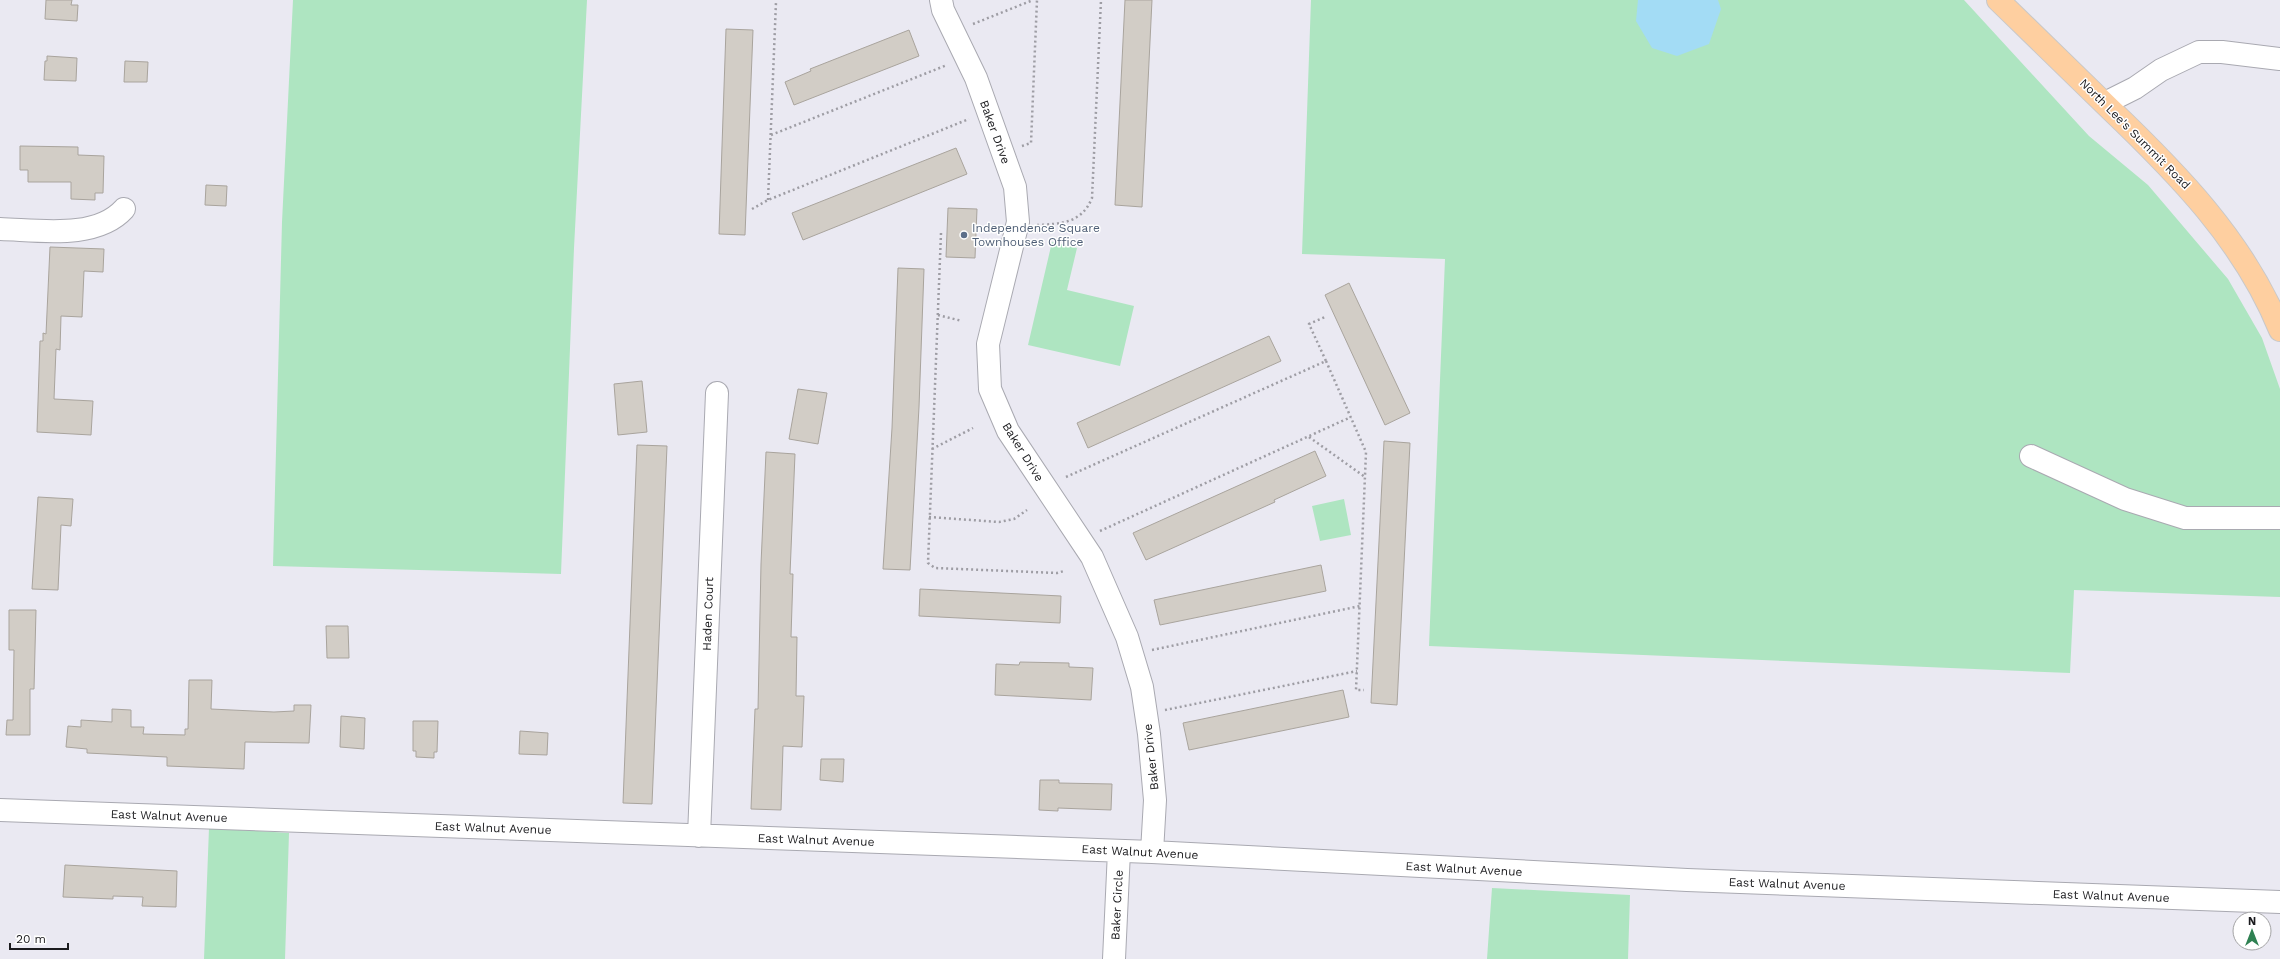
<svg xmlns="http://www.w3.org/2000/svg" width="2280" height="959" viewBox="0 0 2280 959" font-family="'Work Sans',sans-serif">
<rect width="100%" height="100%" fill="#eae9f2"/>
<path fill="#aee5c1" d="M 293,0 L 587,0 L 574,248 L 561,574 L 273,566 L 282,222 Z
M 1311,0 L 1964,0 L 2089,136 L 2148,185 L 2228,279 L 2262,338 L 2280,389 L 2280,597 L 2074,590 L 2070,673 L 1429,646 L 1445,259 L 1302,254 Z
M 1052,242 L 1077,248 L 1067,290 L 1134,306 L 1120,366 L 1028,345 Z
M 1344,499 L 1351,535 L 1320,541 L 1312,506 Z
M 209,828 L 289,833 L 285,959 L 204,959 Z
M 1492,888 L 1630,895 L 1628,959 L 1487,959 Z"/>
<path fill="#a3dcf5" d="M 1638,0 L 1718,0 L 1721,9 L 1709,44 L 1677,56 L 1652,48 L 1636,21 Z"/>
<path fill="#d2cdc6" stroke="#a9a49d" d="M 46,0 L 72,0 L 71,5 L 78,5 L 77,21 L 45,19 Z
M 1125,0 L 1152,0 L 1142,207 L 1115,205 Z
M 726,29 L 753,30 L 745,235 L 719,234 Z
M 909,30 L 919,56 L 794,105 L 785,82 L 811,71 L 810,69 Z
M 47,56 L 77,58 L 76,81 L 44,80 L 45,61 L 47,61 Z
M 125,61 L 148,62 L 147,82 L 124,82 Z
M 20,146 L 78,147 L 78,155 L 104,156 L 103,193 L 95,193 L 95,200 L 71,199 L 71,182 L 28,182 L 28,170 L 20,170 Z
M 956,148 L 967,174 L 803,240 L 792,213 Z
M 206,185 L 227,186 L 226,206 L 205,205 Z
M 948,208 L 977,209 L 975,258 L 946,257 Z
M 50,247 L 104,249 L 103,272 L 84,271 L 82,317 L 61,316 L 60,350 L 56,349 L 54,399 L 93,401 L 91,435 L 37,432 L 40,341 L 43,341 L 43,333 L 46,334 Z
M 898,268 L 924,269 L 919,407 L 910,570 L 883,569 L 892,428 Z
M 1349,283 L 1410,413 L 1385,425 L 1325,295 Z
M 1269,336 L 1281,361 L 1088,448 L 1077,423 Z
M 642,381 L 647,432 L 618,435 L 614,384 Z
M 798,389 L 827,393 L 818,444 L 789,439 Z
M 1384,441 L 1410,443 L 1397,705 L 1371,703 Z
M 637,445 L 667,446 L 652,804 L 623,803 Z
M 1315,451 L 1326,476 L 1274,500 L 1275,502 L 1146,560 L 1133,533 Z
M 766,452 L 795,454 L 790,574 L 793,574 L 791,637 L 797,637 L 796,696 L 804,696 L 802,747 L 783,746 L 781,810 L 751,809 L 755,709 L 758,709 L 761,564 Z
M 38,497 L 73,499 L 71,526 L 61,525 L 58,590 L 32,589 Z
M 1321,565 L 1326,591 L 1160,625 L 1154,600 Z
M 920,589 L 1061,596 L 1060,623 L 919,616 Z
M 9,610 L 36,610 L 34,689 L 30,689 L 30,735 L 6,735 L 7,720 L 13,720 L 14,650 L 9,650 Z
M 326,626 L 348,626 L 349,658 L 327,658 Z
M 1020,662 L 1069,663 L 1069,667 L 1093,668 L 1091,700 L 995,695 L 996,664 L 1019,665 Z
M 189,680 L 212,680 L 211,709 L 274,712 L 294,711 L 294,705 L 311,705 L 309,743 L 245,742 L 244,769 L 167,766 L 167,757 L 87,753 L 87,749 L 66,747 L 68,726 L 81,727 L 81,720 L 112,722 L 112,709 L 131,710 L 131,727 L 144,727 L 143,734 L 185,735 L 185,729 L 188,729 Z
M 1343,690 L 1349,717 L 1189,750 L 1183,723 Z
M 341,716 L 365,718 L 364,749 L 340,747 Z
M 413,721 L 438,721 L 437,752 L 434,752 L 434,758 L 416,757 L 416,751 L 413,751 Z
M 520,731 L 548,733 L 547,755 L 519,754 Z
M 821,759 L 844,759 L 843,782 L 820,780 Z
M 1040,780 L 1059,780 L 1059,783 L 1112,784 L 1111,810 L 1058,808 L 1058,811 L 1039,810 Z
M 65,865 L 177,871 L 176,907 L 142,906 L 143,897 L 113,896 L 113,899 L 63,897 Z"/>
<g fill="none" stroke-linecap="round" stroke-linejoin="round">
<defs>
<path id="minor" d="M 941,0 L 943,10 L 976,78 L 1015,187 L 1018,222 L 988,344 L 990,389 L 1008,431 L 1092,557 L 1127,637 L 1142,687 L 1149,734 L 1155,800 L 1152,852
M 2105,103 L 2135,88 L 2161,70 L 2199,52 L 2222,52 L 2280,59
M 0,229 C 38,230 96,240 124,209
M 2031,456 L 2125,499 L 2185,518 L 2280,518
M 0,810 L 1152,852 L 1687,880 L 2280,902
M 699,836 L 717,393
M 1114,959 L 1119,851"/>
<path id="major" d="M 1998,0 C 2035,36 2072,72 2109,108 C 2177,173 2244,241 2280,330"/>
</defs>
<use href="#minor" stroke="#a9a9b1" stroke-width="24"/>
<use href="#major" stroke="#c8c8c9" stroke-width="24"/>
<path stroke="#9e9da4" stroke-width="2.5" stroke-dasharray="2 3" stroke-linecap="butt" d="M 973,24 L 1033,0
M 771,135 L 947,65
M 1022,146 L 1031,143 L 1037,0
M 768,200 L 776,2
M 752,209 L 768,200 L 969,119
M 1037,225 C 1061,224 1082,223 1092,198 L 1101,0
M 941,233 L 928,563 L 935,568 L 1057,573 L 1064,571
M 938,315 L 962,321
M 1326,361 L 1366,452 L 1356,690 L 1364,690
M 1309,437 L 1365,477
M 932,449 L 973,428
M 1066,477 L 1326,361 L 1309,324 L 1325,317
M 929,517 L 999,522 L 1014,519 L 1027,510
M 1100,531 L 1351,417
M 1152,650 L 1360,606
M 1165,710 L 1357,671"/>
<use href="#minor" stroke="#fff" stroke-width="22"/>
<use href="#major" stroke="#fecfa0" stroke-width="22"/>
</g>
<circle fill="#5c6f8a" stroke="#fff" stroke-width="1.5" cx="964" cy="235" r="4"/>
<g text-anchor="middle" stroke-width="3" stroke-linejoin="round" paint-order="stroke">
<g font-size="12" fill="#1b1b1e" stroke="#fff">
<text transform="translate(995 132) rotate(70)" y="4">Baker Drive</text>
<text transform="translate(2135 134) rotate(45)" y="4">North Lee's Summit Road</text>
<text transform="translate(1023 452) rotate(58)" y="4">Baker Drive</text>
<text transform="translate(708 614) rotate(-88)" y="4">Haden Court</text>
<text transform="translate(1151 757) rotate(-96)" y="4">Baker Drive</text>
<text transform="translate(169 816) rotate(2)" y="4">East Walnut Avenue</text>
<text transform="translate(493 828) rotate(2)" y="4">East Walnut Avenue</text>
<text transform="translate(816 840) rotate(2)" y="4">East Walnut Avenue</text>
<text transform="translate(1140 852) rotate(3)" y="4">East Walnut Avenue</text>
<text transform="translate(1464 869) rotate(3)" y="4">East Walnut Avenue</text>
<text transform="translate(1787 884) rotate(2)" y="4">East Walnut Avenue</text>
<text transform="translate(2111 896) rotate(2)" y="4">East Walnut Avenue</text>
<text transform="translate(1117 905) rotate(-87)" y="4">Baker Circle</text>
</g>
<g font-size="12" fill="#4e5e75" stroke="#fff" text-anchor="start">
<text x="972" y="232">Independence Square<tspan x="972" dy="14">Townhouses Office</tspan></text>
</g>
</g>
<g transform="translate(2252 931)"><circle r="19" fill="#ffffff" stroke="#a4a4a5"/>
<path d="M0-3L7 15L0 10L-7 15Z" fill="#2f8152"/>
<text y="-6" font-size="11" font-weight="bold" text-anchor="middle" fill="#1b1b1e">N</text>
</g>
<path d="M10 943v6h58v-6" fill="none" stroke="#1b1b1e" stroke-width="2"/>
<text x="16" y="943" font-size="12" fill="#1b1b1e" stroke="#ffffff" stroke-width="3" paint-order="stroke">20 m</text>
</svg>
